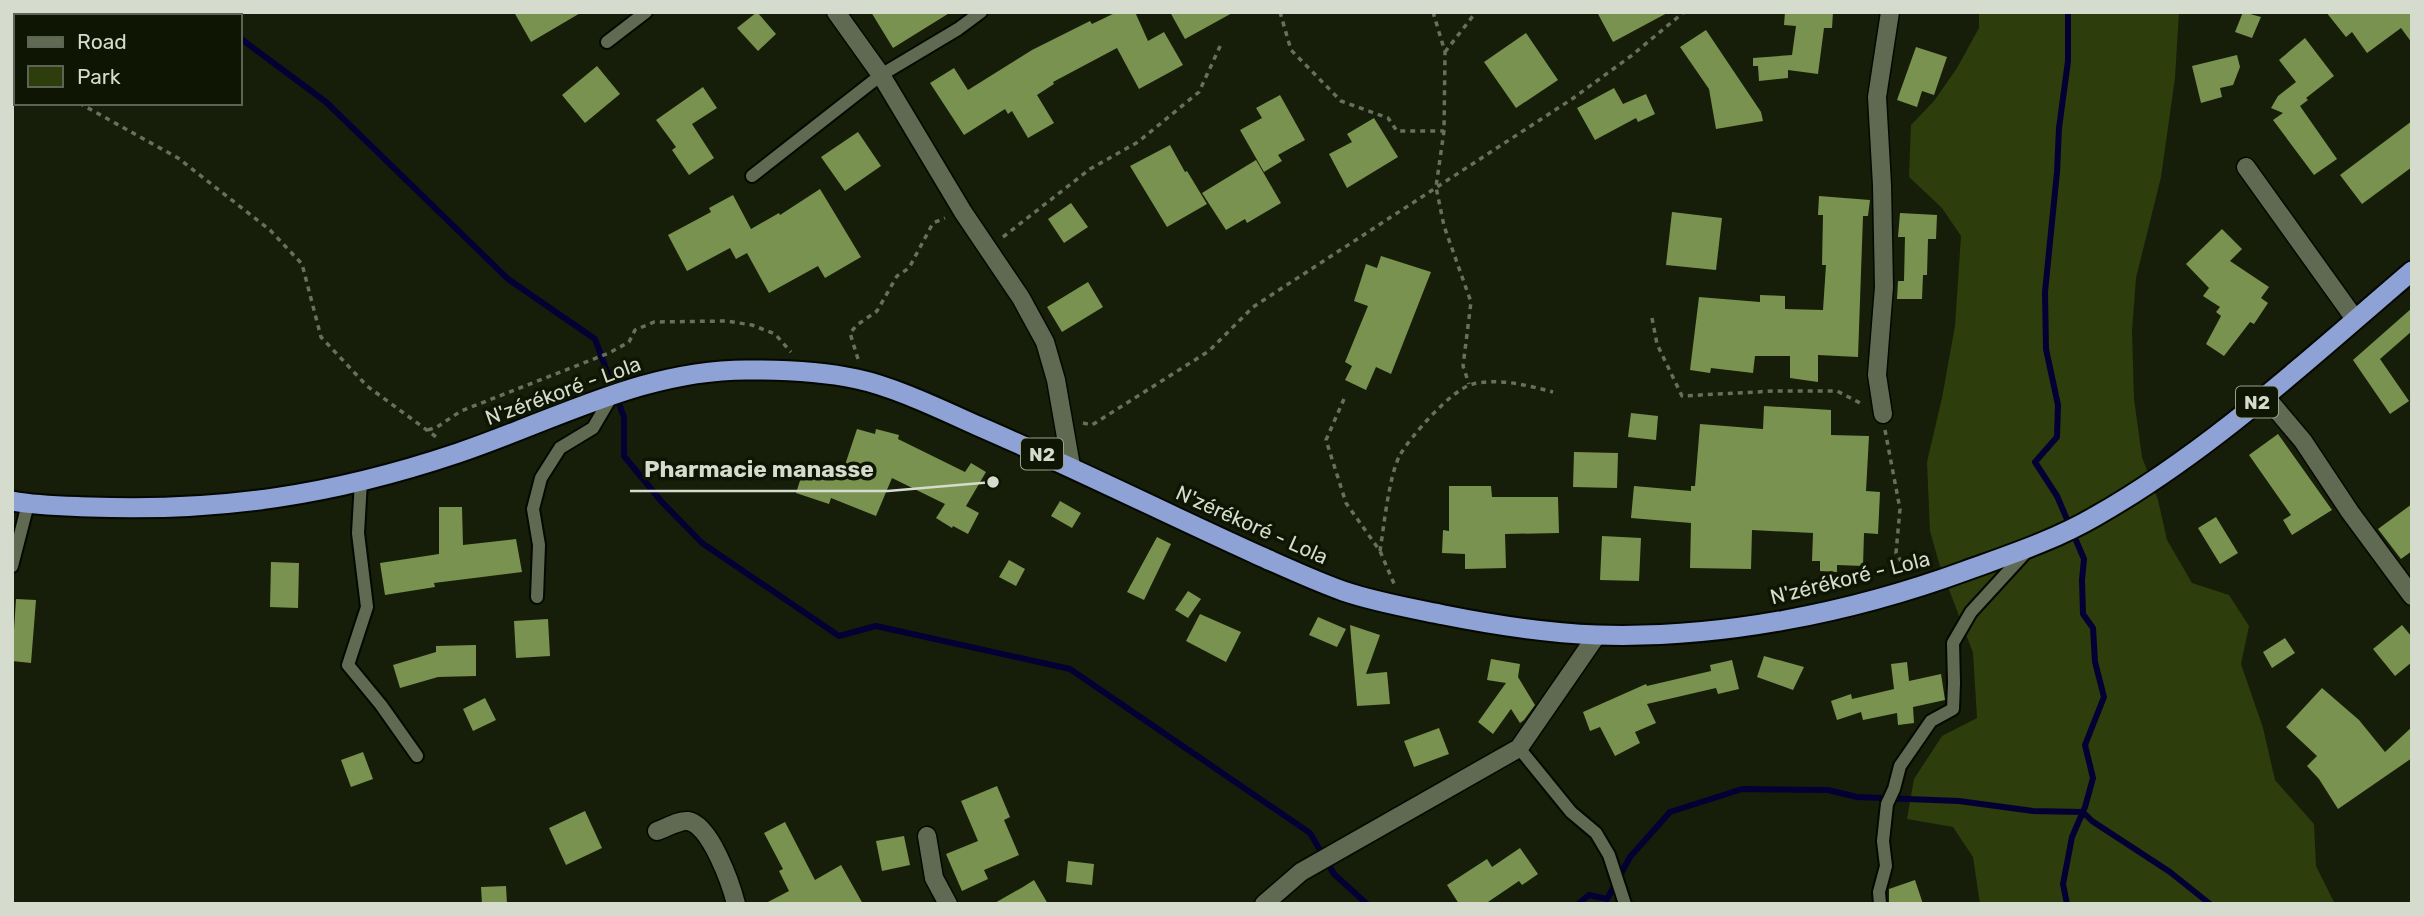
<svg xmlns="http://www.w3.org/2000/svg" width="2424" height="916" viewBox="0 0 2424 916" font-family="Rubik,sans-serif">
<rect width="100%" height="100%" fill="#161e09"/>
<path fill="#2e3d0c" d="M 1979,12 L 2179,12 L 2175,78 L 2161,177 L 2136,278 L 2132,331 L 2134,399 L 2142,457 L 2158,500 L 2167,540 L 2192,583 L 2229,595 L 2249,626 L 2241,664 L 2263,728 L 2275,780 L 2314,824 L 2316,866 L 2335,904 L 1980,904 L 1973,857 L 1953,827 L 1907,819 L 1914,779 L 1942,736 L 1977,718 L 1973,653 L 1939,563 L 1930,531 L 1927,462 L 1942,398 L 1955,326 L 1961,236 L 1942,208 L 1909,177 L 1911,125 L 1934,101 L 1957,68 L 1979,28 Z"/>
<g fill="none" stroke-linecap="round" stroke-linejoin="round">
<path stroke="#040034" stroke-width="6" d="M 204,12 L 209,16
M 240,38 L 326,102 L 508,279 L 595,339 L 624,417 L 624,456 L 661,501 L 702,543 L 839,636 L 876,626 L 1070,669 L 1310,833 L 1334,874 L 1367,904
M 1578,904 L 1589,895 L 1607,899 L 1630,857 L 1670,812 L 1742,789 L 1828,790 L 1857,797 L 1959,801 L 2033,811 L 2083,812 L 2092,821 L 2170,872 L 2210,904
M 2067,904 L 2063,884 L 2072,837 L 2085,807 L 2093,778 L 2085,745 L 2104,697 L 2095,662 L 2093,628 L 2083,614 L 2082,580 L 2084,559 L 2057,496 L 2035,462 L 2057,437 L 2058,405 L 2046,349 L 2045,292 L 2057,172 L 2059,128 L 2068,61 L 2068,12"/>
</g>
<path fill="#7a924f" d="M 514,12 L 582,12 L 531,42 Z
M 757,12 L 776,34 L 758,51 L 737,28 Z
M 871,12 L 951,12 L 893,48 Z
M 1117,12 L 1135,12 L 1148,41 L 1164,32 L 1183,65 L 1139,89 L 1117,48 L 1053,82 L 1054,84 L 1037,95 L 1054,123 L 1028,138 L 1012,111 L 1008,114 L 1005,109 L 964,135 L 930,83 L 954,68 L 968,90 L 1032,50 L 1090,21 L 1092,24 Z
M 1170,12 L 1234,12 L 1185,39 Z
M 1597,12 L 1669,12 L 1613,42 Z
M 1785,12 L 1833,12 L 1832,28 L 1824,28 L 1818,74 L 1788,70 L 1788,78 L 1759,81 L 1758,66 L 1753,66 L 1753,58 L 1792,55 L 1796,26 L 1784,25 Z
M 2243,12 L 2261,17 L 2252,38 L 2235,32 Z
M 2326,12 L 2412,12 L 2412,43 L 2401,28 L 2367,53 L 2352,32 L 2346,37 Z
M 1706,30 L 1761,112 L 1763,121 L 1716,129 L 1709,89 L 1680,47 Z
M 1526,33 L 1558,80 L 1516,108 L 1484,62 Z
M 2305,38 L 2334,76 L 2306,98 L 2308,100 L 2300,106 L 2337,159 L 2314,175 L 2273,120 L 2283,113 L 2271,108 L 2278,96 L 2296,82 L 2279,60 Z
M 1916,47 L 1947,57 L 1934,95 L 1922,91 L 1917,107 L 1897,100 Z
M 2237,55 L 2240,67 L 2233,85 L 2220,88 L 2222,97 L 2201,103 L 2192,66 Z
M 597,66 L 620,94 L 585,123 L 562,95 Z
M 703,87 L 717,108 L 692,124 L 714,158 L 689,175 L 672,150 L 676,147 L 656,120 Z
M 1614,88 L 1623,104 L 1646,94 L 1655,114 L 1638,122 L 1636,118 L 1595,140 L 1577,108 Z
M 1280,95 L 1305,140 L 1278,155 L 1282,161 L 1264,172 L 1240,130 L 1262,118 L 1256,108 Z
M 1374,118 L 1398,157 L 1347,188 L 1329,154 L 1352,142 L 1347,134 Z
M 2412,121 L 2412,167 L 2362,204 L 2340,175 Z
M 858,132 L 881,166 L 845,191 L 821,157 Z
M 1170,145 L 1185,172 L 1187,171 L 1207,204 L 1167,227 L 1130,166 Z
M 1256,160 L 1281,203 L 1247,223 L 1245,219 L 1226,230 L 1202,193 Z
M 820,189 L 861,257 L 825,278 L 818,266 L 769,293 L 747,253 L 736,259 L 730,248 L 687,271 L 668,235 L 711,212 L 709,208 L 733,195 L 751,229 L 779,213 L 780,215 Z
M 1819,196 L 1870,200 L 1868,216 L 1863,216 L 1858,357 L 1818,355 L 1818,382 L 1790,378 L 1790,356 L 1755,356 L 1753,373 L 1711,368 L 1710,373 L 1690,370 L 1699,297 L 1760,302 L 1760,295 L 1785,296 L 1785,309 L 1823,310 L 1826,265 L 1822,265 L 1823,215 L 1818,215 Z
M 1071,203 L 1088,227 L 1064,243 L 1048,219 Z
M 1672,212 L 1722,218 L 1716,270 L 1666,265 Z
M 1900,213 L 1937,215 L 1936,239 L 1928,239 L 1927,275 L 1923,275 L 1922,299 L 1897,299 L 1898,281 L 1904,281 L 1905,237 L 1898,237 Z
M 2222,229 L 2242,249 L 2230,261 L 2269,287 L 2261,298 L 2268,303 L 2254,324 L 2250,322 L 2224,356 L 2206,344 L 2221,316 L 2216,312 L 2220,307 L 2203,296 L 2209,288 L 2186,264 Z
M 1381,256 L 1431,272 L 1391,374 L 1376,367 L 1366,390 L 1345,380 L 1352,366 L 1345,362 L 1368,306 L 1354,301 L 1366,264 L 1377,268 Z
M 1088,282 L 1103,307 L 1062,332 L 1047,307 Z
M 2412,308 L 2412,331 L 2380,359 L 2409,401 L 2390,414 L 2353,360 Z
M 1764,406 L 1831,410 L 1831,435 L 1869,436 L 1866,491 L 1880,492 L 1878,534 L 1864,533 L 1863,566 L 1837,565 L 1837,572 L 1820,571 L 1820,561 L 1812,561 L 1813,533 L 1752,530 L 1751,569 L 1690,568 L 1691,523 L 1631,518 L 1634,486 L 1691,491 L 1691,486 L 1695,486 L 1700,424 L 1763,429 Z
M 1631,413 L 1658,416 L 1656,440 L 1628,437 Z
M 857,429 L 875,434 L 876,429 L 899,435 L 898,439 L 965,472 L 971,463 L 986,472 L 966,506 L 979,513 L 968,534 L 953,526 L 952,528 L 936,518 L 945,504 L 892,478 L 876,516 L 831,498 L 829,504 L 796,493 L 806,462 L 842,474 Z
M 2278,434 L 2332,510 L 2292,535 L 2283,520 L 2291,515 L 2249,455 Z
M 1574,452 L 1618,453 L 1617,488 L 1573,487 Z
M 1449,486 L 1491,486 L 1492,497 L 1558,497 L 1559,533 L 1505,534 L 1506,568 L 1465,569 L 1465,554 L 1442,553 L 1443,530 L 1449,531 Z
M 1060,501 L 1081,513 L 1072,528 L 1051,516 Z
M 2412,504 L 2412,551 L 2401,559 L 2378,529 Z
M 439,507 L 462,507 L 463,545 L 516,539 L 522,572 L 434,583 L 435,587 L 385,595 L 380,563 L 439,554 Z
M 2216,517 L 2238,553 L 2220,564 L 2198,528 Z
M 1602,536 L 1641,538 L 1639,581 L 1600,580 Z
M 1157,537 L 1171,544 L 1144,600 L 1127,592 Z
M 1009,560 L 1025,569 L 1016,586 L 999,577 Z
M 271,562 L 299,563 L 298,608 L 270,607 Z
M 1188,591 L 1201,599 L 1188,618 L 1175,610 Z
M 16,599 L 36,600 L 31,663 L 12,661 Z
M 1200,614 L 1241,632 L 1226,662 L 1186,641 Z
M 1318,617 L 1346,629 L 1337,647 L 1309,635 Z
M 548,619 L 550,656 L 516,658 L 514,621 Z
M 1350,625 L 1380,635 L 1366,674 L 1387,672 L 1390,704 L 1357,706 Z
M 2402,625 L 2412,637 L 2412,662 L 2395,676 L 2373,649 Z
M 2285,638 L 2295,653 L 2272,668 L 2263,652 Z
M 476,645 L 476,676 L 438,677 L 400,688 L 393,665 L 436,652 L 436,646 Z
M 1764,656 L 1804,667 L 1793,690 L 1757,677 Z
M 1491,659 L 1520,664 L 1518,677 L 1535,705 L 1524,720 L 1520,723 L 1511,709 L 1493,734 L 1478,722 L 1506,683 L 1487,680 Z
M 1732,660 L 1739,689 L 1718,694 L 1716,688 L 1647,704 L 1656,723 L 1635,732 L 1640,743 L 1615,756 L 1600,727 L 1590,731 L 1583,712 L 1646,684 L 1647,686 L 1711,671 L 1710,665 Z
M 1907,662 L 1909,681 L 1941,674 L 1945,700 L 1913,707 L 1914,723 L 1898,725 L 1897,713 L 1863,720 L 1861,712 L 1837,720 L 1831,701 L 1851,694 L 1852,699 L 1894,689 L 1891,664 Z
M 2322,688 L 2359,720 L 2385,752 L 2412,727 L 2412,758 L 2338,809 L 2319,779 L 2307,766 L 2317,756 L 2286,727 Z
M 485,698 L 496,720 L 473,731 L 463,709 Z
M 1439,728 L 1449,754 L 1414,767 L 1404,741 Z
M 363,752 L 373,779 L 351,787 L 341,760 Z
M 997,786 L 1010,817 L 1004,820 L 1019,855 L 984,870 L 988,879 L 962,891 L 946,854 L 978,841 L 961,801 Z
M 585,811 L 602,848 L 566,865 L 549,828 Z
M 785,822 L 815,880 L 841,865 L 863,904 L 764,904 L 789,891 L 779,871 L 783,869 L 764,833 Z
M 904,836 L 910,865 L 882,871 L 876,841 Z
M 1520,848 L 1538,874 L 1522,885 L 1519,881 L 1485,904 L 1459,904 L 1447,885 L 1487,859 L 1492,867 Z
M 1068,861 L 1094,864 L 1092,885 L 1066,882 Z
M 1034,880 L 1048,904 L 993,904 L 1023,887 Z
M 1915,880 L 1923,904 L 1889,904 L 1889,889 Z
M 506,886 L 507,904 L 482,904 L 481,887 Z"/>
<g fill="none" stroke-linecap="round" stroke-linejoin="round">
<defs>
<path id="service" d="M 607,42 L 646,12
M 752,176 L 881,75 L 958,29 L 981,12
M 361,481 L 358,533 L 367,607 L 348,665 L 381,705 L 417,756
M 12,566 L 28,504
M 537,597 L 539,545 L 533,509 L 541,478 L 560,448 L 593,428 L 613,394
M 1519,748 L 1571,812 L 1596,833 L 1609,855 L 1625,904
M 1880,904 L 1879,892 L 1886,866 L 1883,841 L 1887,804 L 1894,789 L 1900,766 L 1931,721 L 1953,709 L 1954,683 L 1953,643 L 1971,612 L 2026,552"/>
<path id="minor" d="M 836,12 L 881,75 L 963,212 L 1021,298 L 1045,342 L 1056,380 L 1071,466
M 2246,167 L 2355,319
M 2265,396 L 2303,441 L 2350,512 L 2412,596
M 1883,414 L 1877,375 L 1884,287 L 1882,185 L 1877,97 L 1890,12
M 657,831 C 666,828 679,820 688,821 C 710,824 731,884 736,904
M 927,836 L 934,878 L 948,904"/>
<path id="tertiary" d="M 1264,904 L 1301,872 L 1519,748 L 1597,635"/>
<path id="trunk" d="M 12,501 C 38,506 64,506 90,507 C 221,512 333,495 458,453 C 556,420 648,367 755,370 C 789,370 824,372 857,379 C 895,387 942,410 978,426 C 1073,467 1165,513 1260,556 C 1287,568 1315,581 1343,591 C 1375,602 1410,608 1444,615 C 1494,625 1546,633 1597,635 C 1720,639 1850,613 1965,571 C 2009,555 2055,540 2096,516 C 2212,450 2311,357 2412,271"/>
</defs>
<use href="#service" stroke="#040800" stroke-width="16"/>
<use href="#minor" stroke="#040800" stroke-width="21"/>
<use href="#tertiary" stroke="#040800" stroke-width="21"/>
<use href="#trunk" stroke="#040800" stroke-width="23"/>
<path stroke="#676f5d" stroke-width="3.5" stroke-dasharray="5 5" stroke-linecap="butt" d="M 1280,12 L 1291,50 L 1341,101 L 1388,118 L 1397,131 L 1444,131
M 1433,12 L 1445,52 L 1444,131 L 1436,187 L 1444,226 L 1471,302 L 1463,366 L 1469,384
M 1445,52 L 1476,12
M 12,56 L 16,57
M 79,103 L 178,158 L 270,230 L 302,264 L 321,337 L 367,386 L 439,439
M 1003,237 L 1090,169 L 1138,142 L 1199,92 L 1222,42
M 1652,318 L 1657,344 L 1682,396 L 1774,391 L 1837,391 L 1862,404
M 858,359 L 850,333 L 857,325 L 877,311 L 897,276 L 909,268 L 933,223 L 945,218
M 1344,399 L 1326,440 L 1346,503 L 1380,551 L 1395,586
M 1083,423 L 1092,425 L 1209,351 L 1253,307 L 1572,99 L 1631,56 L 1684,12
M 428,430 L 437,427 L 461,411 L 609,353 L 629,342 L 635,330 L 654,322 L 726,321 L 752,325 L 775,334 L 791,352
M 1885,430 L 1900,509 L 1896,553 L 1907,571
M 1380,551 C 1384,526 1389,475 1400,455 C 1410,437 1453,388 1473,384 C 1500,378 1526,385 1553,392"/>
<use href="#service" stroke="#606a52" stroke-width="12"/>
<use href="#minor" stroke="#606a52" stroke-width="18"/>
<use href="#tertiary" stroke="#606a52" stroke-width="18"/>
<use href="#trunk" stroke="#8ea2d6" stroke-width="19"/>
</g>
<g text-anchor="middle" stroke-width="7" stroke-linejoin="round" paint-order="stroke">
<g fill="#0e1502" stroke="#99a090" stroke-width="2">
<rect x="2236" y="386.5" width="42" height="31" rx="5"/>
<rect x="1021" y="438.5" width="42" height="31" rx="5"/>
</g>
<g font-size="19" font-weight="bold" fill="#d5dbcd">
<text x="2257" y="409">N2</text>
<text x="1042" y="461">N2</text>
</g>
<g font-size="21" fill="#d5dbcd" stroke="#0e1502">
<text transform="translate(563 391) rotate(-20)" y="7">N'zérékoré - Lola</text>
<text transform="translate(1252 525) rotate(24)" y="7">N'zérékoré - Lola</text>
<text transform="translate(1850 578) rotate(-14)" y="7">N'zérékoré - Lola</text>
</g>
</g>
<path fill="none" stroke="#d5dbcd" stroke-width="2.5" d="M993 482L888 491H630"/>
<circle fill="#d5dbcd" stroke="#0e1502" stroke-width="2.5" cx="993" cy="482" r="7"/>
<g font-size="23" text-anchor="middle" font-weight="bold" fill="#d5dbcd" stroke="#0e1502" stroke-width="7" stroke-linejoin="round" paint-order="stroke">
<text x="759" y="477">Pharmacie manasse</text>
</g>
<rect width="2424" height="916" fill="none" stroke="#d5dbcd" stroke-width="28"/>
<rect x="14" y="14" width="228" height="91" fill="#0e1502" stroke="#5e6453" stroke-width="2"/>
<rect x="28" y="37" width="35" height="10" fill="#606a52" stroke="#5e6453" stroke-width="2"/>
<text x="77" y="49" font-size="21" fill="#d5dbcd">Road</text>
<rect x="28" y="66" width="35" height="21" fill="#2e3d0c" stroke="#5e6453" stroke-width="2"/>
<text x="77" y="84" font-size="21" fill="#d5dbcd">Park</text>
</svg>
